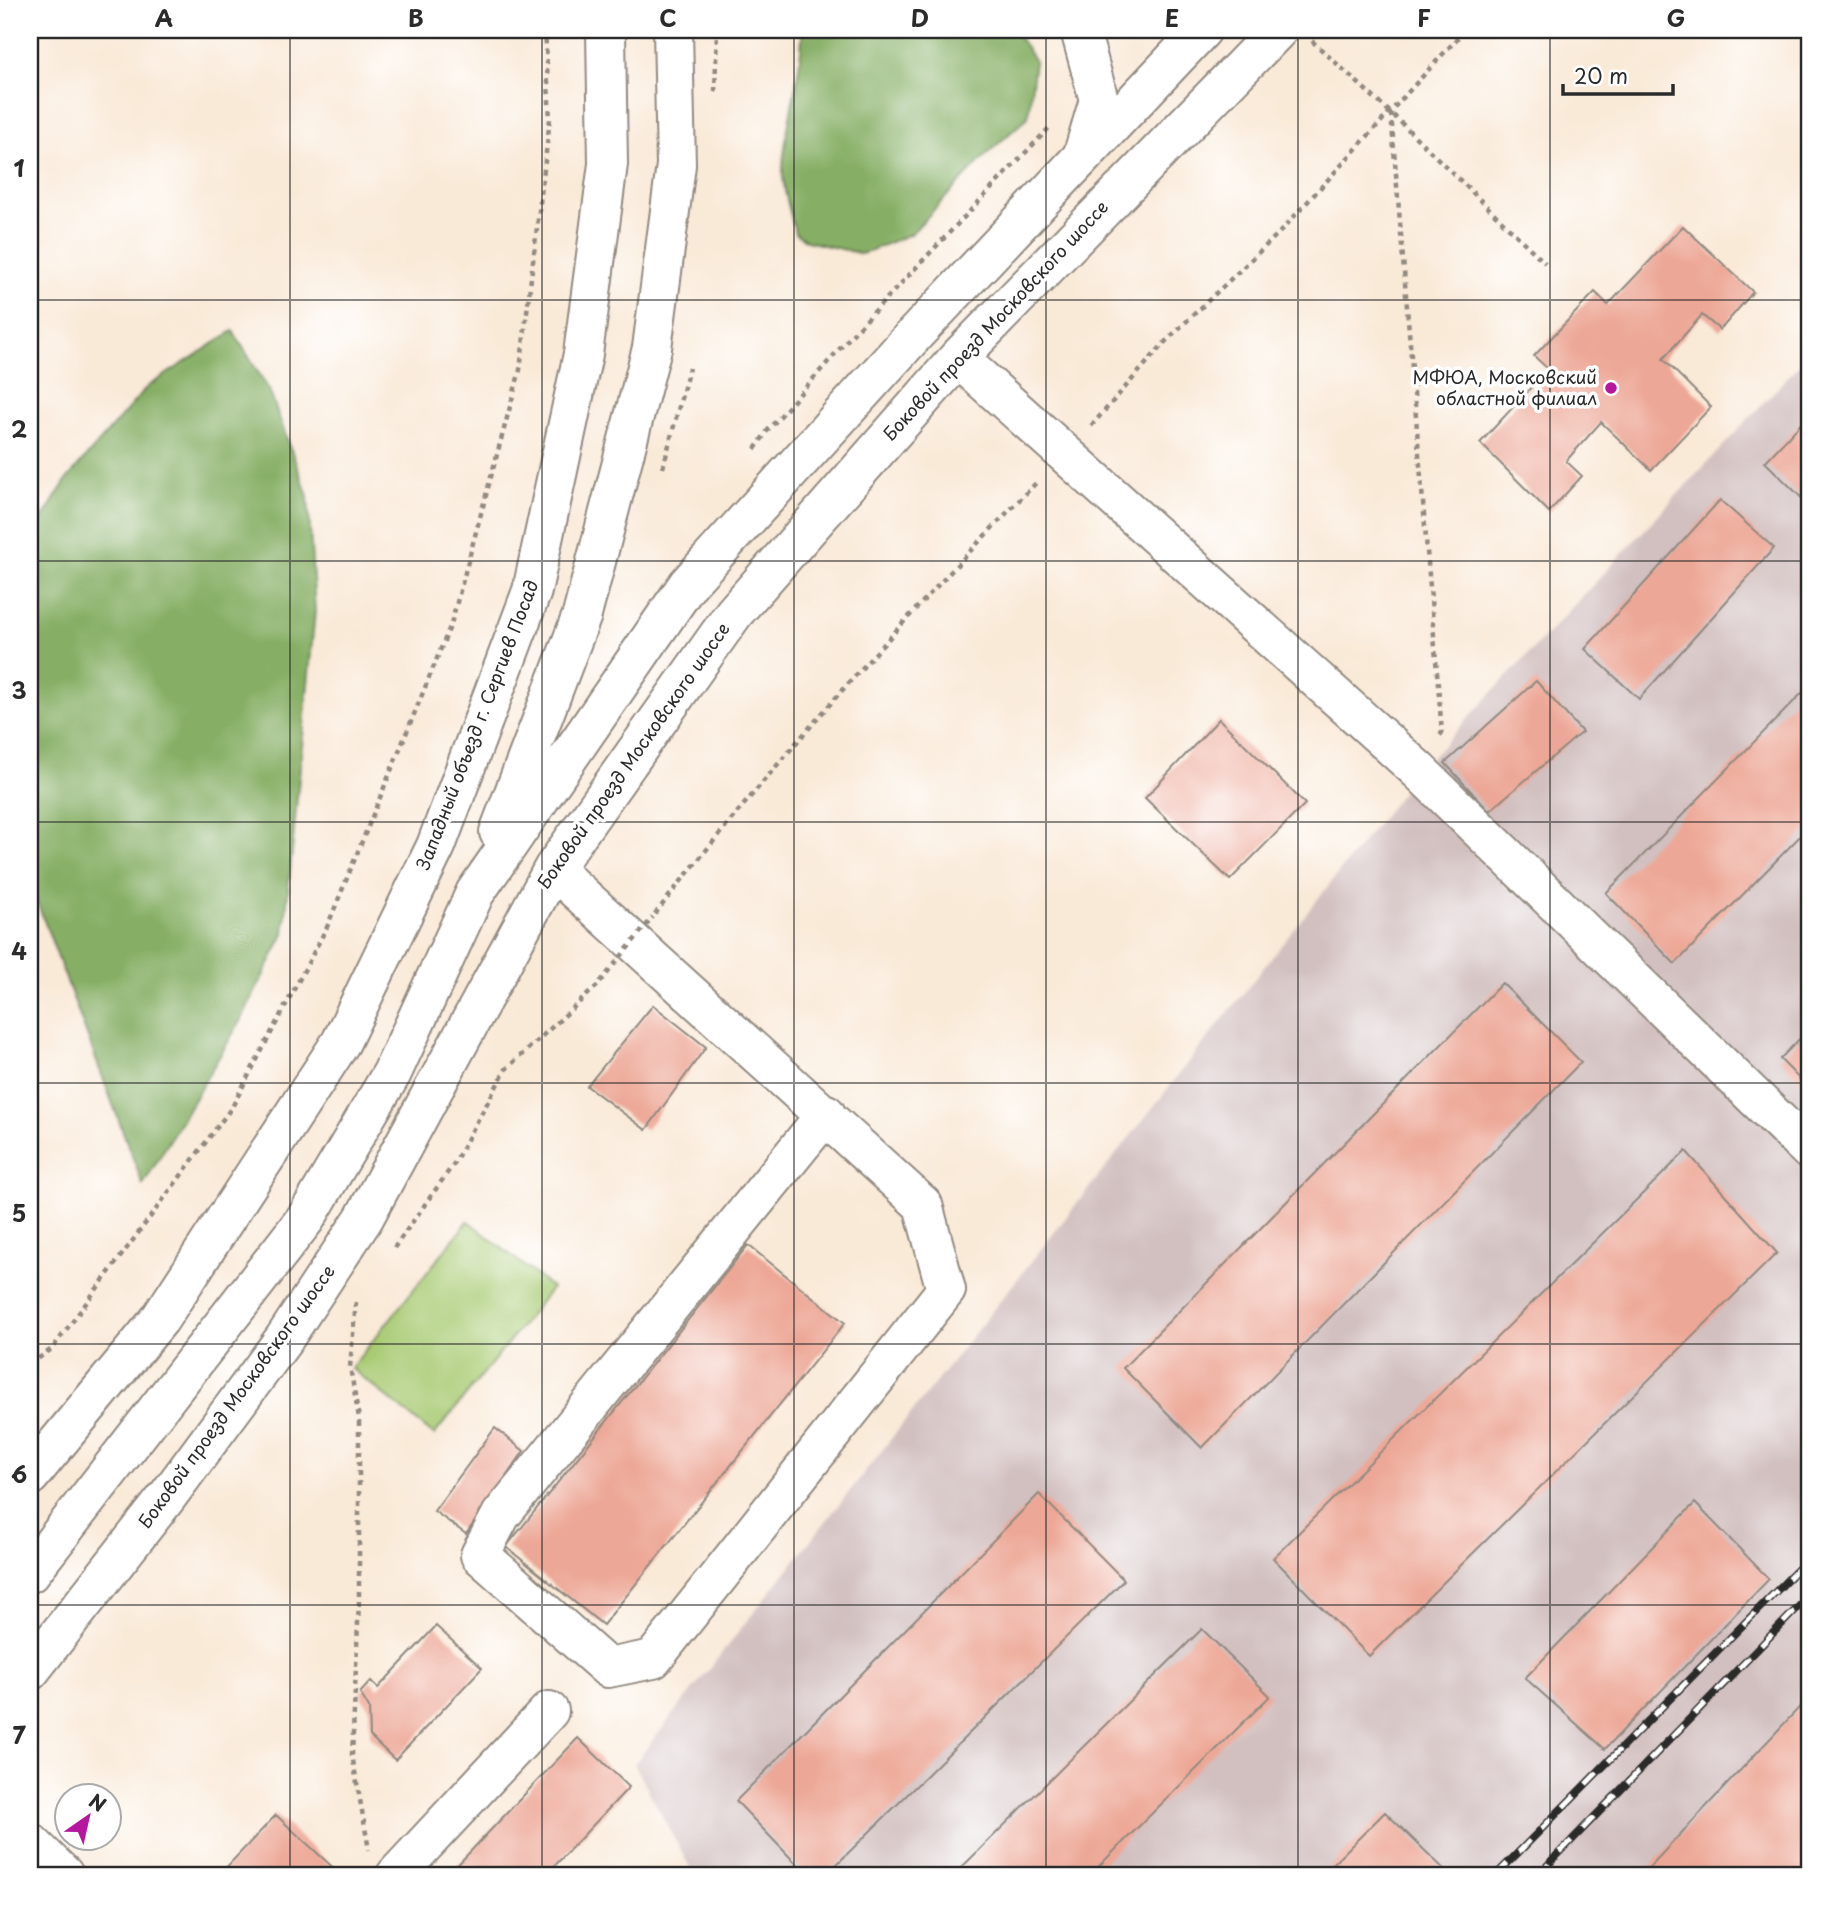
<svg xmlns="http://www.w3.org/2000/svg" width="1840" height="1905" viewBox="0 0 1840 1905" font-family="'Playpen Sans',sans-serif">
<rect width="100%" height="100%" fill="#fff"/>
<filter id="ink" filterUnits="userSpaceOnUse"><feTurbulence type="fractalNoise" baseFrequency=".0143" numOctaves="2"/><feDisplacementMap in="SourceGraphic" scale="14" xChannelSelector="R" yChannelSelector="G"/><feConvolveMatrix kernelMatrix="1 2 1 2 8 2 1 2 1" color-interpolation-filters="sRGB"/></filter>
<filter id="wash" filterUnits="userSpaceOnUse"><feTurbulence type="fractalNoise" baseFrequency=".00686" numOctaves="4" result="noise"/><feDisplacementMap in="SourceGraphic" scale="28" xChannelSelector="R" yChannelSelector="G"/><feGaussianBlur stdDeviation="1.57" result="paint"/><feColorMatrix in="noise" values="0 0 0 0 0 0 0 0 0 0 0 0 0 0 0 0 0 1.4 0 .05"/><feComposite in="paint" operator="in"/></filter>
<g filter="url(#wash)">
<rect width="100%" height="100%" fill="#f9e9d7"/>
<path fill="#d2bfbf" d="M 1810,353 L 1810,1875 L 694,1875 L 634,1764 L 1419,771 Z"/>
<path fill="#a9cb73" stroke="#6a7b4f" stroke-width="2" d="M 468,1221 L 552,1288 L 434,1435 L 351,1368 Z"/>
<path fill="#86af65" stroke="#586d48" stroke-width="2" d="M 802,30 L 1014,30 L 1035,61 L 1028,117 L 988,153 L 911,234 L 862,254 L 807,241 L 795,233 C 791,213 782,189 783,169 C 785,122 802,77 802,30 Z
M 233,331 L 269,390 L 308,496 L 315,611 L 284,934 L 241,1020 L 143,1185 L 30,883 L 30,538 L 67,479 L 147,387 Z"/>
<g id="blocks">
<path fill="#eda796" d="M 1683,226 L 1753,292 L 1720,330 L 1702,315 L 1663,359 L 1711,407 L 1651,470 L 1601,422 L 1566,461 L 1582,476 L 1549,512 L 1480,443 L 1548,369 L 1534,356 L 1595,292 L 1608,305 Z
M 1810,414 L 1810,506 L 1765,462 Z
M 1720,500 L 1774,548 L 1639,699 L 1585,649 Z
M 1536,681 L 1582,732 L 1489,811 L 1445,763 Z
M 1810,685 L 1810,826 L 1675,964 L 1606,893 Z
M 1219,719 L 1305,804 L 1230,880 L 1145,798 Z
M 1502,983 L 1581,1062 L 1202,1448 L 1123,1368 Z
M 653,1005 L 706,1047 L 646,1130 L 587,1086 Z
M 1810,1028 L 1810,1090 L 1780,1059 Z
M 1686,1151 L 1777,1253 L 1369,1656 L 1273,1558 Z
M 748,1245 L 845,1323 L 603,1625 L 506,1547 Z
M 495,1428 L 524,1451 L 466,1534 L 434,1511 Z
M 1039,1494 L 1124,1580 L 826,1875 L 807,1875 L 736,1801 Z
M 1695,1503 L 1769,1579 L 1605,1749 L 1525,1678 Z
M 436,1626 L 482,1668 L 395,1760 L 370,1736 L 369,1708 L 360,1693 L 371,1681 L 378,1688 Z
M 1202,1629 L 1270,1696 L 1090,1875 L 954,1875 Z
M 1810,1696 L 1810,1874 L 1642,1875 Z
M 578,1738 L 629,1787 L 546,1875 L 448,1875 Z
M 1385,1812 L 1450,1875 L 1322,1875 Z
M 276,1815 L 339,1873 L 337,1875 L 219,1875 Z"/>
</g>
</g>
<g filter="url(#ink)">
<use href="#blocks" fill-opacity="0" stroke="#928a81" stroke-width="2"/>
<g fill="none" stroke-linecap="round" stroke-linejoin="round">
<defs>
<path id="minor" d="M 1080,30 L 1099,100 L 1083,154
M 958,358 L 1419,771 L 1810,1151
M 553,869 L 923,1205 L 946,1290 L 653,1659 L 608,1668 L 480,1555 L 501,1515 L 826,1114
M 30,1671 L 167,1497 L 284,1339 L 364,1218 L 553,869 L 734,613 L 958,358 L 1278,30
M 30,1842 L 64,1875
M 396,1875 L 549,1711"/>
<path id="major" d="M 499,832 L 582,615 L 652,348 L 676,165 L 673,30
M 30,1476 L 160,1319 L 341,1042 L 436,846 L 532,591 L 583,354 L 608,164 L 606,30
M 30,1573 L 306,1218 L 392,1073 L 475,893 L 688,584 L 914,335 L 1202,30"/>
</defs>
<use href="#minor" stroke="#928a81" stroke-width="42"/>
<use href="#major" stroke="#928a81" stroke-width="42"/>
<path stroke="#928a81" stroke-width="4.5" stroke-dasharray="5 5" stroke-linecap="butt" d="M 1312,41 L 1391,113 L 1545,263
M 715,92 L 717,30
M 1391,113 L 1442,733 L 1437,738
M 1091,426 L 1167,340 L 1279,233 L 1465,30
M 755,449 L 768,430 L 850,337 L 1049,128
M 663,468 L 689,368
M 655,914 C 775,762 903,618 1039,480
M 394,1248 L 453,1165 L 506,1069 L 597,986 L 610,970
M 356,1302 L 350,1367 L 359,1418 L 359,1601 L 352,1755 L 369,1850
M 30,1364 L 52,1349 L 232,1107 L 327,927 L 451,624 L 520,370 L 550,119 L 545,30"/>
<use href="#minor" stroke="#fff" stroke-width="38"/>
<use href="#major" stroke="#fff" stroke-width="38"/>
<defs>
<path id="rail" d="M 1496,1875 L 1810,1557
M 1538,1875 L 1810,1595"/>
</defs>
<use href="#rail" stroke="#2b2b2b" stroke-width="8"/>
<use href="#rail" stroke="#fff" stroke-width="5" stroke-dasharray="16" stroke-linecap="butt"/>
<path stroke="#928a81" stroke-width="4.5" stroke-dasharray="5 5" stroke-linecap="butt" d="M 614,965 L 653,917"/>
</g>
</g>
<path fill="none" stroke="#2b2b2b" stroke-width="2" stroke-opacity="0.55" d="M 290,30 L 290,1875M 542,30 L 542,1875M 794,30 L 794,1875M 1046,30 L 1046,1875M 1298,30 L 1298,1875M 1550,30 L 1550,1875M 30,300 L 1810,300M 30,561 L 1810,561M 30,822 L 1810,822M 30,1083 L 1810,1083M 30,1344 L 1810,1344M 30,1605 L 1810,1605"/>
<circle fill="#b5179e" stroke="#fff" stroke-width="2.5" cx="1611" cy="388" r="7"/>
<g text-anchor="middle" stroke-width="7" stroke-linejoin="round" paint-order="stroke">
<g font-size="18" fill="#2b2b2b" stroke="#fff">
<text transform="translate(996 321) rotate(-47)" y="6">Боковой проезд Московского шоссе</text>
<text transform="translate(478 725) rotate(-69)" y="6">Западный объезд г. Сергиев Посад</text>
<text transform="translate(634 756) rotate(-55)" y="6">Боковой проезд Московского шоссе</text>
<text transform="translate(237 1397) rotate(-54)" y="6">Боковой проезд Московского шоссе</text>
</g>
<g font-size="18" fill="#2b2b2b" stroke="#fff" text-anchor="end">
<text x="1597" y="384">МФЮА, Московский<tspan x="1597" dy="21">областной филиал</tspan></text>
</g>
</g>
<rect width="1840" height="1905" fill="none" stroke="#fff" stroke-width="77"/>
<g transform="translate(88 1817) rotate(34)"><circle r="33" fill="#ffffff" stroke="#aaaaaa" stroke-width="2"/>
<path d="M0-5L12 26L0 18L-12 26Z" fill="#b5179e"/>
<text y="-10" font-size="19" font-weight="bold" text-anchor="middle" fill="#2b2b2b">N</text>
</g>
<path d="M1563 84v10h110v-10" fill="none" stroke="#2b2b2b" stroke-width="3.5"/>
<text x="1574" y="84" font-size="21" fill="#2b2b2b" stroke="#ffffff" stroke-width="5" paint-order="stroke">20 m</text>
<rect x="38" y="38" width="1763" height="1829" fill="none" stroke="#2b2b2b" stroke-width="2.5"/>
<g font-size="23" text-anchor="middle" font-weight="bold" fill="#2b2b2b">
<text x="164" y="27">A</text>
<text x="416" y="27">B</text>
<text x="668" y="27">C</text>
<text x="920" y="27">D</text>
<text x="1172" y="27">E</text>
<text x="1424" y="27">F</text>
<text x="1676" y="27">G</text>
<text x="19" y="177">1</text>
<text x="19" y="438">2</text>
<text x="19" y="699">3</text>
<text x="19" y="960">4</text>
<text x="19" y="1222">5</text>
<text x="19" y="1483">6</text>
<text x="19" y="1744">7</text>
</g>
</svg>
